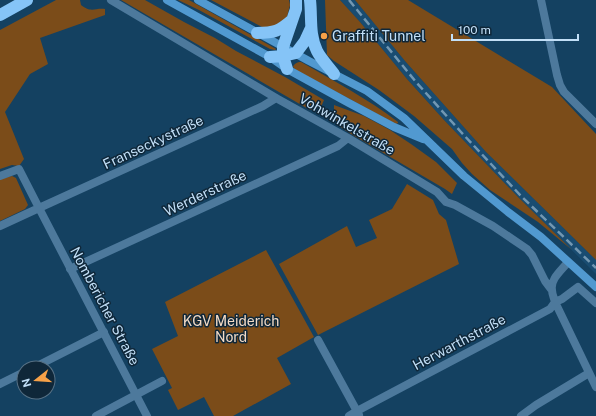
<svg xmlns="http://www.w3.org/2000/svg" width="596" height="416" viewBox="0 0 596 416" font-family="'Public Sans',sans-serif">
<rect width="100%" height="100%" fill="#144161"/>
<path fill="#194c71" d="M 340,0 L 355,0 L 405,61 L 486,152 L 596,260 L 596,274 L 519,198 L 444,120 L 407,79 L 360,22 Z"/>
<path fill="#7b4c19" d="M 56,0 L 80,0 L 81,5 C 91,13 94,8 105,9 L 105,15 L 40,38 L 48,64 L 30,74 L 5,112 L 24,159 L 19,166 L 12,165 L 0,169 L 0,30 Z
M 121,0 L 145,0 L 184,22 L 215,38 L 236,51 L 285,77 L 324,100 L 321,107 L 310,110 Z
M 178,0 L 189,0 L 276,49 L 275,50 L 270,49 L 199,10 Z
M 211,0 L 289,0 L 290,5 L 287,17 L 276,27 L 262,27 Z
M 325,0 L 340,0 L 360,22 L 407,79 L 444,120 L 519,198 L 572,250 L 538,222 L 490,190 L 472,174 L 462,163 L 452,149 L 414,116 L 379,90 L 334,61 L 327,55 Z
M 355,0 L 408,0 L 552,87 L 596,134 L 596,260 L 486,152 L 405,61 Z
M 299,62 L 301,62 C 334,81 368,99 398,122 L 398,123 L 396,124 L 296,70 L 293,67 C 294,64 296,63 299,62 Z
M 334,105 L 364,116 L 390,130 L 411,144 L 436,162 L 457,183 L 452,194 L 445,189 L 351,134 L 342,128 L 334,118 Z
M 12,176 L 16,178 L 28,205 L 25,209 L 0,221 L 0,179 Z
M 407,184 L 433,200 L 439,214 L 446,220 L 459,264 L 318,335 L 279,264 L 347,226 L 356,247 L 377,238 L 369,220 L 392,209 Z
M 266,250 L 314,337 L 277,358 L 291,384 L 233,416 L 214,416 L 204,397 L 178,410 L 168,390 L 172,388 L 152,349 L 178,336 L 165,302 Z"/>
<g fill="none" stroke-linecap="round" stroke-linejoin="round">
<path stroke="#4d799c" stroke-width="8" d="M 111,0 L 276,98 L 348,138 L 437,192 L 446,202 L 455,205 L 493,226 L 527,249 L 532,255 L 545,281 L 551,289
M 541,0 L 557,75 L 560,85 L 564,92 L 596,124
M 0,176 L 19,169 L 39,208 L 0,226
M 568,262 C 562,270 550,279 552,290 C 552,294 554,298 555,302 L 596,387
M 70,269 L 338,146 L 348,138
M 318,340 L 359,415
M 33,368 L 104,332
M 0,384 L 24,372
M 96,416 L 162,381
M 147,416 C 111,347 75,278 39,208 L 263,106 L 276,98
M 349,416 L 357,411 L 550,309 L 555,302 L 562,299 L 578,287 L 596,303
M 521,416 L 536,405 L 589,373"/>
<path stroke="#5199d0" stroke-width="8" d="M 167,0 L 270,57 L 287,69 L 347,102 L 394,127 L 423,139
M 198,0 L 309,61 L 367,91 L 404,118 L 464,176 L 508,212 L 541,237 L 596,287"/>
<path stroke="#85c4f7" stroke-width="12" d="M 310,0 C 312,17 309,35 317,51 C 321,59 329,67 334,74
M 0,15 L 27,0
M 257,33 C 275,33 279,31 292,20
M 270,57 L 283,56 L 296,53 L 305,41 L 311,28
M 287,69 L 283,56 L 283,47 L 296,9 L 296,0"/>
<path stroke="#7297b2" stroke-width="2.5" stroke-dasharray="8 4" stroke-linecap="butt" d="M 349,0 L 416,82 L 461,132 L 522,197 L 596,268"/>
</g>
<circle fill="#f7a148" stroke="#0f2739" stroke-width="1.5" cx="324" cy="36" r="4"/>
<g text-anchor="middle" stroke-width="3" stroke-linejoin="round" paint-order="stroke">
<g font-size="14" fill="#c2dff7" stroke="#0f2739" text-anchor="start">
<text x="332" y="41">Graffiti Tunnel</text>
</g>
<g font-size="14" fill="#c2dff7" stroke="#0f2739">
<text transform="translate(347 124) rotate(30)" y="5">Vohwinkelstraße</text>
<text transform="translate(153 142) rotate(-25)" y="5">Franseckystraße</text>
<text transform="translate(205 193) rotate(-25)" y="5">Werderstraße</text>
<text transform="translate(105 306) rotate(62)" y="5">Nombericher Straße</text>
<text transform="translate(459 342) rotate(-28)" y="5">Herwarthstraße</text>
</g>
<g font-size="14" fill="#f3dbc6" stroke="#0f2739">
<text x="231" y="326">KGV Meiderich<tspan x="231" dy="16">Nord</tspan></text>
</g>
</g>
<g transform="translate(36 380) rotate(253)"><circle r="19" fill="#0f2739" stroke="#577185"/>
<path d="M0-3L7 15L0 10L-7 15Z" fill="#f7a148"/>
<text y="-6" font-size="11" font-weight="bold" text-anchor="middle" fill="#c2dff7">N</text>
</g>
<path d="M452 34v6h126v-6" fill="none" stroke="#c2dff7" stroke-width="2"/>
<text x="458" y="34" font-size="12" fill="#c2dff7" stroke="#0f2739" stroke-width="3" paint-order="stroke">100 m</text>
</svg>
